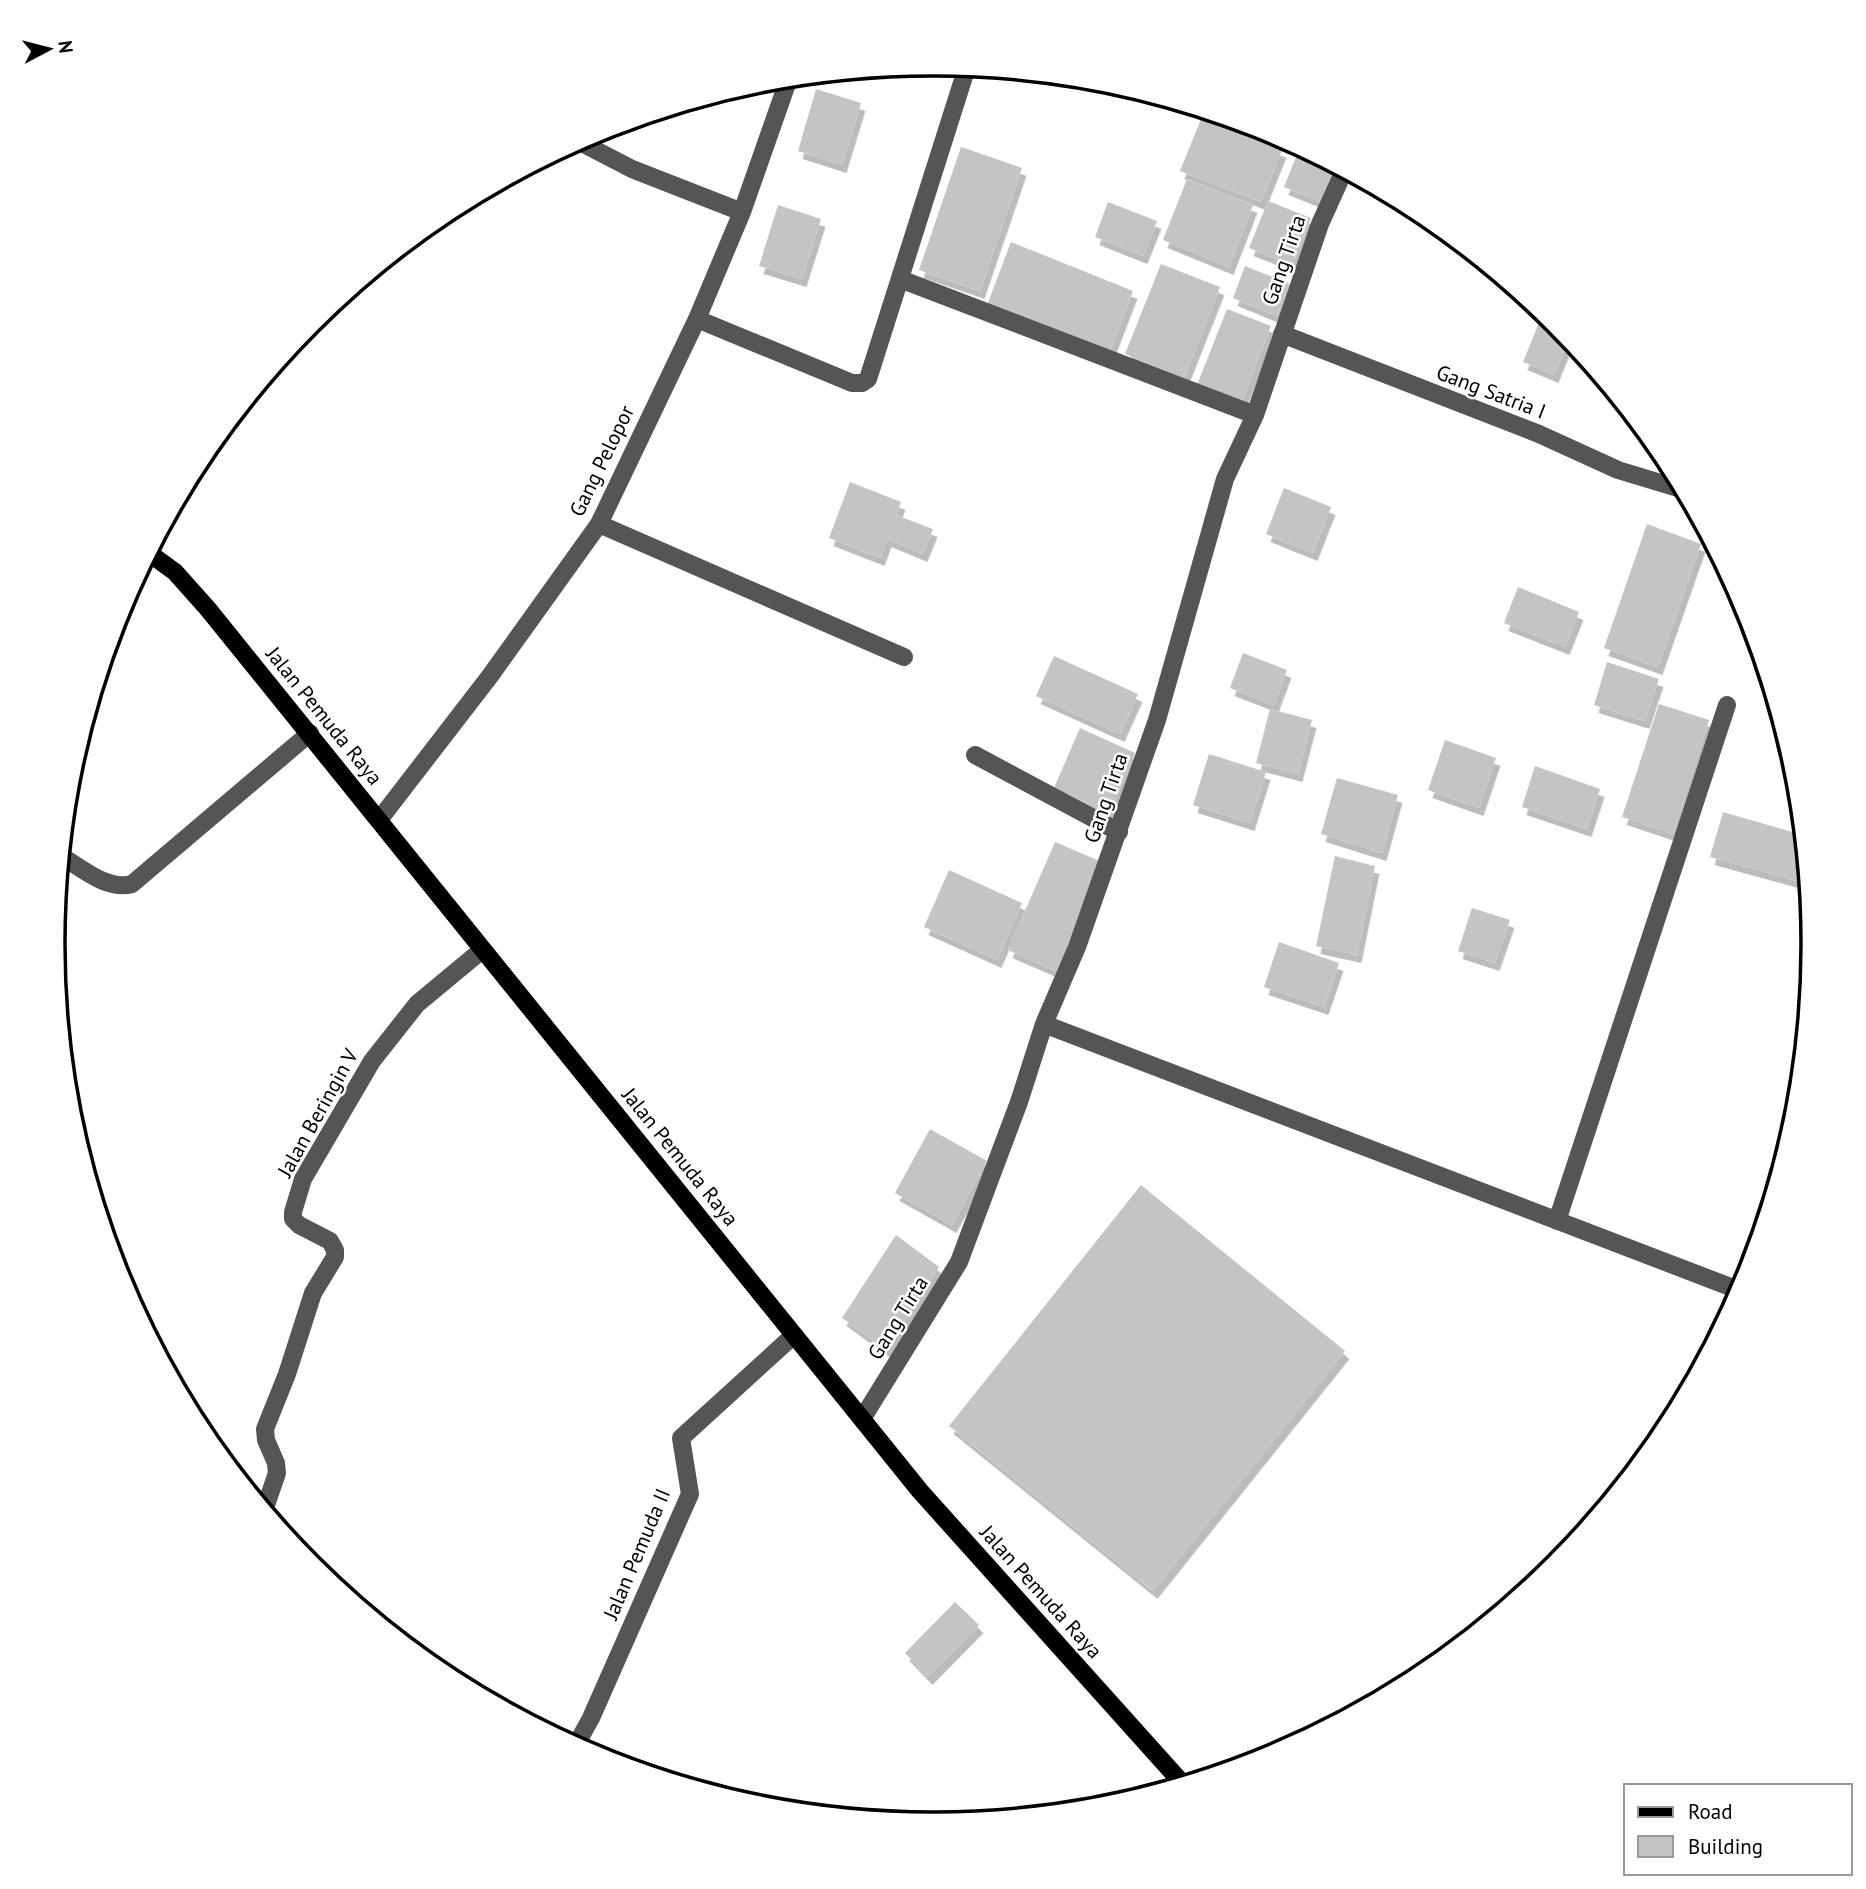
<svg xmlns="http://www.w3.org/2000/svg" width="1866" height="1889" viewBox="0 0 1866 1889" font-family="'PT Sans',sans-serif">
<defs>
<filter id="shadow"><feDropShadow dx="4.5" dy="8" stdDeviation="0" flood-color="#0004"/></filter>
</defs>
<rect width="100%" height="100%" fill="#fff"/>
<path fill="#c4c4c4" filter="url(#shadow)" d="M 816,89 L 861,103 L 842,165 L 798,151 Z
M 1201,119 L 1282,150 L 1261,202 L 1180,171 Z
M 961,147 L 1022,168 L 980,291 L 919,270 Z
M 1300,147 L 1338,167 L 1324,203 L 1284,187 Z
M 1187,179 L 1253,205 L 1229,267 L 1163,240 Z
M 1268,201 L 1311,218 L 1292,265 L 1249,248 Z
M 1108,202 L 1157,221 L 1143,256 L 1095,237 Z
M 778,205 L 821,219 L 802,279 L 759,266 Z
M 1011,242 L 1133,291 L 1108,356 L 986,308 Z
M 1161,264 L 1220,287 L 1184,378 L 1125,354 Z
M 1245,266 L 1290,284 L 1277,316 L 1233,298 Z
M 1227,309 L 1271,326 L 1241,403 L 1197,385 Z
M 1540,320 L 1561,328 L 1569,338 L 1554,375 L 1523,362 Z
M 850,482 L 901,502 L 896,515 L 933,529 L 923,554 L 887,539 L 880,558 L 829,538 Z
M 1284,488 L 1331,507 L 1313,553 L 1266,534 Z
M 1647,524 L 1701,544 L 1658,667 L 1604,648 Z
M 1518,587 L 1579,612 L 1565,647 L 1504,623 Z
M 1243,653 L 1287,670 L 1274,705 L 1230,688 Z
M 1054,656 L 1138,694 L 1120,734 L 1036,696 Z
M 1607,662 L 1659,679 L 1645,721 L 1594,705 Z
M 1659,704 L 1709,720 L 1673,834 L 1622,817 Z
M 1270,709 L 1312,720 L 1298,774 L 1256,763 Z
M 1080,728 L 1135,753 L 1109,813 L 1054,788 Z
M 1445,740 L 1496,758 L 1479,808 L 1428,790 Z
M 1209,754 L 1266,772 L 1250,823 L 1193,805 Z
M 1535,766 L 1600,789 L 1587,829 L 1522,807 Z
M 1337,778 L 1398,795 L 1382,853 L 1321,834 Z
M 1723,812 L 1803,835 L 1808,884 L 1710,857 Z
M 1055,842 L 1104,863 L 1056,971 L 1008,950 Z
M 1335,856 L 1375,866 L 1357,955 L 1316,946 Z
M 949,870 L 1022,903 L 997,960 L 924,927 Z
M 1472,908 L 1510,920 L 1495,963 L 1458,951 Z
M 1279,942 L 1339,963 L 1324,1007 L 1264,987 Z
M 930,1129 L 987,1161 L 952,1225 L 895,1193 Z
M 1141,1185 L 1345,1351 L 1153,1591 L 949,1426 Z
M 896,1235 L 939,1267 L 886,1350 L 842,1318 Z
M 955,1602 L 979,1625 L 928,1677 L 905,1653 Z"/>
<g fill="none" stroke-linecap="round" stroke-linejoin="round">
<path stroke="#555" stroke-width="18" d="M 578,141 L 632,169 L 742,212
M 900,279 L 1255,415
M 697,319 L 852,383 L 862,383 L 868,379 L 967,67
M 1282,334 L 1539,434 L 1618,470 L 1684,490
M 599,524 L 904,657
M 975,755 L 1119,832
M 379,820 L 490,676 L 599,524 L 697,319 L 742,212 L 789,78
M 61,856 C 82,868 107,891 132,884 L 310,733
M 1044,1024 L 1741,1291
M 1557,1221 L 1727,705
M 862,1419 L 959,1262 L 1019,1102 L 1044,1024 L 1077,947 L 1157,720 L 1225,479 L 1255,415 L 1320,224 L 1344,171
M 264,1511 L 277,1473 L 276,1463 L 266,1440 L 265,1429 L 287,1374 L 313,1293 L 335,1257 L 335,1250 L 330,1241 L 299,1225 L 293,1219 L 293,1212 L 303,1179 L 372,1061 L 417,1004 L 482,950
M 575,1747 L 591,1718 L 690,1494 L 681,1438 L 794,1335"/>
<path stroke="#000" stroke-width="18" d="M 149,553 L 175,572 L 208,609 L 920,1491 L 1183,1784"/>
</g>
<g text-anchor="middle" stroke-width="5" stroke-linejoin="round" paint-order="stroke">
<g font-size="21" fill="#000" stroke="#fff">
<text transform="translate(1284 260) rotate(-71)" y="7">Gang Tirta</text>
<text transform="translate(1491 392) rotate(21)" y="7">Gang Satria I</text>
<text transform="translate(602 461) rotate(-64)" y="7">Gang Pelopor</text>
<text transform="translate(324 716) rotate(51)" y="7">Jalan Pemuda Raya</text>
<text transform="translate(1106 798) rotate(-71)" y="7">Gang Tirta</text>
<text transform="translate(318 1113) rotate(-61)" y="7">Jalan Beringin V</text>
<text transform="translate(680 1157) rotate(51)" y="7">Jalan Pemuda Raya</text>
<text transform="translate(898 1318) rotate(-58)" y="7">Gang Tirta</text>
<text transform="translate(637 1554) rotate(-67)" y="7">Jalan Pemuda II</text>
<text transform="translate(1041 1592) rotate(48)" y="7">Jalan Pemuda Raya</text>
</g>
</g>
<path d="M0 0H1866V1889H0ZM65 944a868 868 0 1 1 1736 0a868 868 0 1 1-1736 0Z" fill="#fff" fill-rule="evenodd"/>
<path fill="none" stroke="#000" stroke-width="3.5" d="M65 944a868 868 0 1 1 1736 0a868 868 0 1 1-1736 0Z"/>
<rect x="1624" y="1784" width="228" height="91" fill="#ffffff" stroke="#999999" stroke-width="2"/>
<rect x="1638" y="1807" width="35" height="10" fill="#000000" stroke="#999999" stroke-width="2"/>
<text x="1688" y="1819" font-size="21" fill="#000000">Road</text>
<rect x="1638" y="1836" width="35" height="21" fill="#c4c4c4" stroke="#999999" stroke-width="2"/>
<text x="1688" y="1854" font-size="21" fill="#000000">Building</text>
<g transform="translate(49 49) rotate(83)" stroke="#ffffff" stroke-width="5" paint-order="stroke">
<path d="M0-5L12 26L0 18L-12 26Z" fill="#000000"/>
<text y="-10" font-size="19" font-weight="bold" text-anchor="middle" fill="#000000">N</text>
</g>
</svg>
